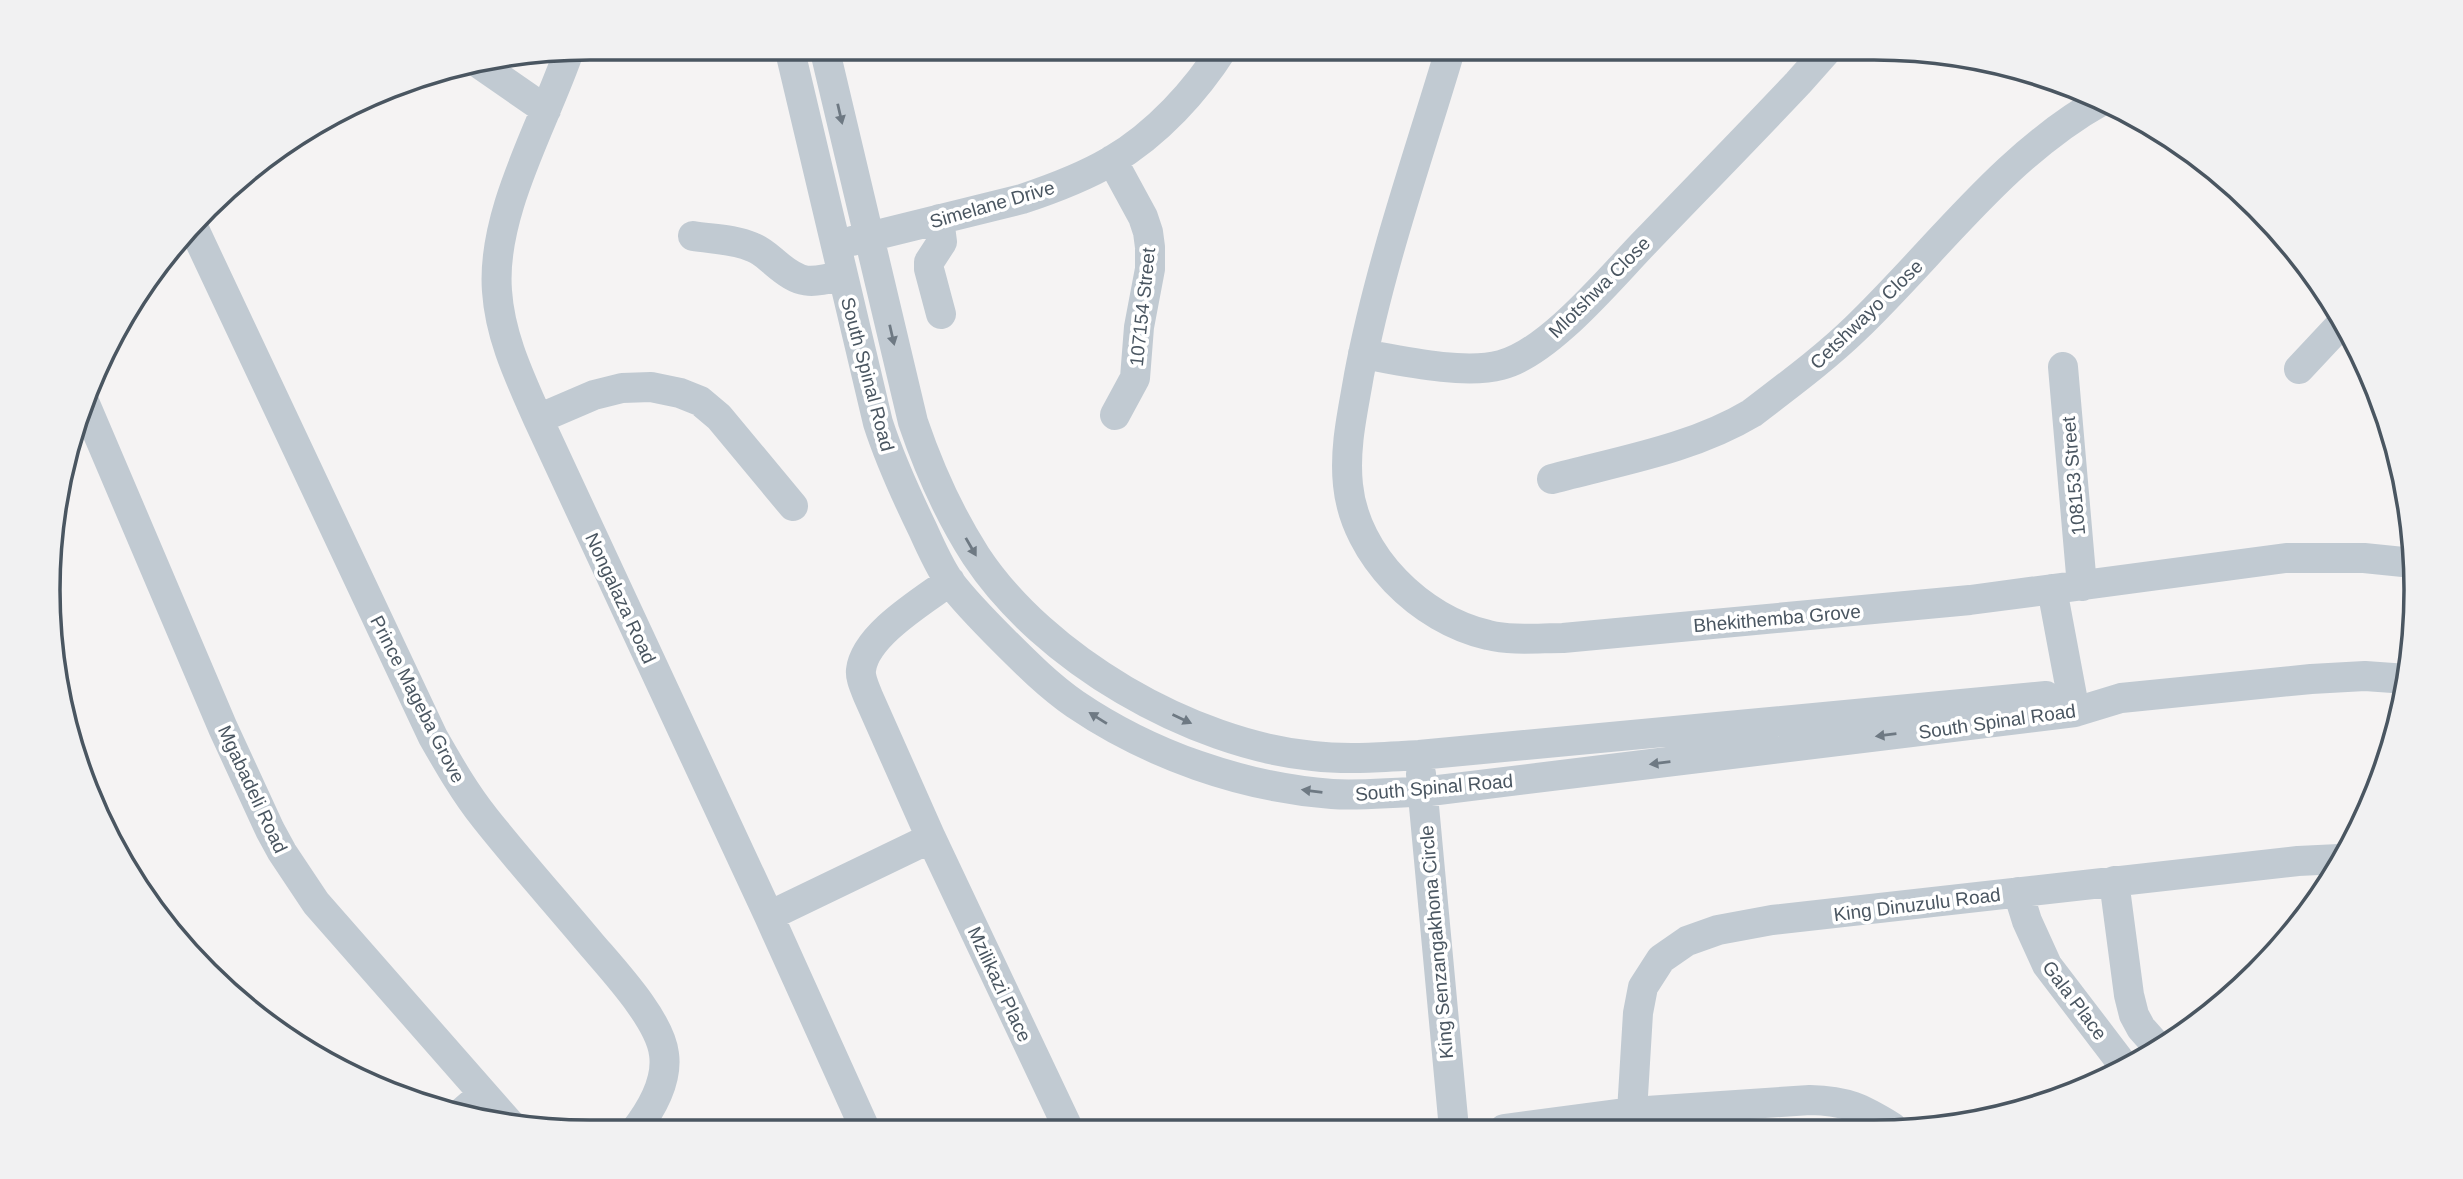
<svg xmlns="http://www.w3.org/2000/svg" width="2463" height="1179" viewBox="0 0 2463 1179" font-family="Helvetica,sans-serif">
<rect width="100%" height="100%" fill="#f5f3f3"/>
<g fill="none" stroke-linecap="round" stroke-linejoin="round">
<path stroke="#c1cad2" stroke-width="30" d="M 789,47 L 878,423 C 890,460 906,495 923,530 C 931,548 939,566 950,582 C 966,603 985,622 1004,641 C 1026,663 1049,686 1075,704 C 1150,755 1242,787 1332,794 C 1362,796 1393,792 1422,792 L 2075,712 L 2121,698 L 2311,679 L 2365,676 L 2407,679
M 824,47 L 913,422 C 929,469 949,514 976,556 C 1044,659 1191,744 1313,756 C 1348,760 1384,757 1419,755 L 2046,696
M 1451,47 C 1419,155 1380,264 1359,375 C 1353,411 1344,447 1348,485 C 1355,556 1421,620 1488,635 C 1512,641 1538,638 1563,638 L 1970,600 L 2286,558 L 2364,558 L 2413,563
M 569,51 C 544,124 491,213 497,291 C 500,337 520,378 538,419 L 769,916 L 866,1131
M 481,65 L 546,110
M 1112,160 L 1143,217 L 1148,232 L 1150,247 L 1150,269 L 1139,327 L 1135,378 L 1115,415
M 939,219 L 942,242 L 929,262 L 929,269 L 941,314
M 194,229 L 433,737 C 449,765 465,793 485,818 C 519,861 556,902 591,944 C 614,971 660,1020 664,1054 C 668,1082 651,1110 634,1132
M 693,236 C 712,239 734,239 752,247 C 761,250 767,256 774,262 C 801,285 809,284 843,275
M 852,241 L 1022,199 C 1052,189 1084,177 1111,161 C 1157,134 1196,91 1224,47
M 1363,354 C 1402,361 1464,375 1501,365 C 1549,353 1611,277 1646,241 C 1697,188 1748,136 1798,83 L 1830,47
M 2063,367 L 2082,586
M 2299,369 L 2343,322
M 83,399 L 223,728 L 270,830 L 282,852 L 316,903 L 510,1124
M 538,419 L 594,395 L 622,388 L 651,387 L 680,393 L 700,401 L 719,417 L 793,506
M 1552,479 C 1619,461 1692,449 1752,413 C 1787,386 1824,359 1856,328 C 1936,251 2005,154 2103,100
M 950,581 C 923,601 865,635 861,670 C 860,678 865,688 868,696 L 931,838 L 1069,1130
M 2052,589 L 2075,712
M 1421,774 L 1454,1129
M 2114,881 L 2129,995 L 2134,1015 L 2141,1028 L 2157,1046
M 2018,892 L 2027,921 L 2047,965 L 2124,1066
M 769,916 L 931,838
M 1632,1112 L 1638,1013 L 1643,987 L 1661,959 L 1687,941 L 1718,930 L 1772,920 L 2298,861 L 2339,859
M 460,1114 L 483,1094
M 1504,1129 L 1632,1112 L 1810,1100 C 1847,1101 1861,1108 1892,1127"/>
</g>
<defs><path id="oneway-solid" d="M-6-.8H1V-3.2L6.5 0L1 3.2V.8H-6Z" transform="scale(1.75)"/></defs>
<g fill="#6e7983">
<use href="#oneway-solid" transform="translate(840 114) rotate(77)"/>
<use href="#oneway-solid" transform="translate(892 335) rotate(77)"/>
<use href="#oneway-solid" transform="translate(971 547) rotate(60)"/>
<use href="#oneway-solid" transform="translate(1098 718) rotate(-148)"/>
<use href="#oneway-solid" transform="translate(1182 719) rotate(25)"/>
<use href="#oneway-solid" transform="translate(1886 735) rotate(173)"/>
<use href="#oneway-solid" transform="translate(1660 763) rotate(173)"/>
<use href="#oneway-solid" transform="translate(1312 791) rotate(-173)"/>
</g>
<g text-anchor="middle" stroke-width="7" stroke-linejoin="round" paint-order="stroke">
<g font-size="19" fill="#4a5661" stroke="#fff">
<text transform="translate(992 204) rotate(-16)" y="7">Simelane Drive</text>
<text transform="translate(1599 287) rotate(-45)" y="7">Mlotshwa Close</text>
<text transform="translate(1142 307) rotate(-84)" y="7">107154 Street</text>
<text transform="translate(1866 314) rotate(-44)" y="7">Cetshwayo Close</text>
<text transform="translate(868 374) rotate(75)" y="7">South Spinal Road</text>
<text transform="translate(2073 476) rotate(-95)" y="7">108153 Street</text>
<text transform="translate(621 598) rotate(65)" y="7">Nongalaza Road</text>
<text transform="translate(1777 618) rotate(-5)" y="7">Bhekithemba Grove</text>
<text transform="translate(418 699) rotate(63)" y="7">Prince Mageba Grove</text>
<text transform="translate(1997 721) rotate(-8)" y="7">South Spinal Road</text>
<text transform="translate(1434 787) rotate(-5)" y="7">South Spinal Road</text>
<text transform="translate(253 789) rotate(65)" y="7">Mgabadeli Road</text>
<text transform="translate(1917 904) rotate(-7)" y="7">King Dinuzulu Road</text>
<text transform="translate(1436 942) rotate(-95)" y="7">King Senzangakhona Circle</text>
<text transform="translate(1000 984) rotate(65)" y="7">Mzilikazi Place</text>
<text transform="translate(2075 1000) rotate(53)" y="7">Gala Place</text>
</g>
</g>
<path d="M0 0H2463V1179H0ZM590 60H1874A530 530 0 0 1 2404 590V590A530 530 0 0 1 1874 1120H590A530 530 0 0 1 60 590V590A530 530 0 0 1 590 60Z" fill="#f1f1f2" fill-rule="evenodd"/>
<path fill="none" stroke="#4a5661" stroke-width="3.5" d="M590 60H1874A530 530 0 0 1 2404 590V590A530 530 0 0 1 1874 1120H590A530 530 0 0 1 60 590V590A530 530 0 0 1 590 60Z"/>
</svg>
